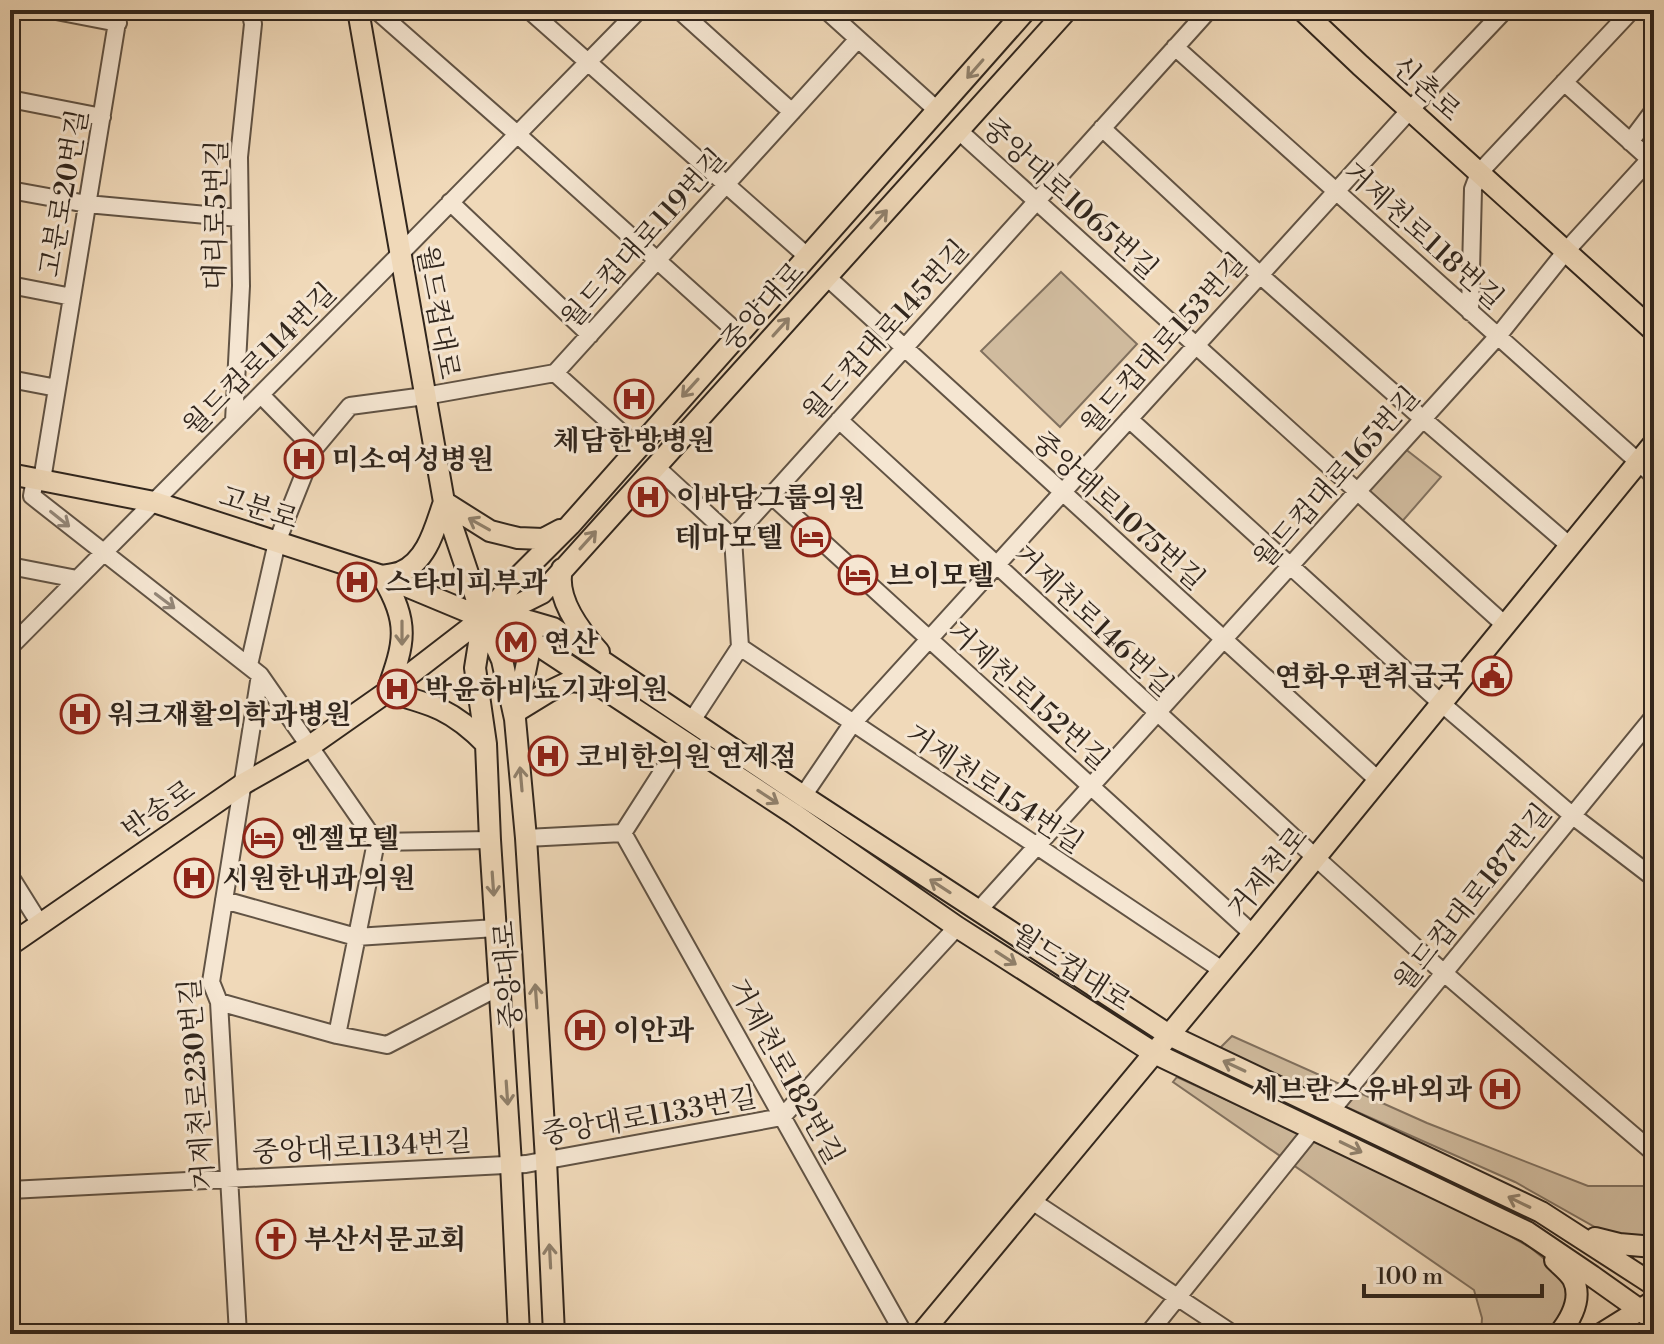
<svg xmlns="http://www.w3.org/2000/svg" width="1664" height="1344" viewBox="0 0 1664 1344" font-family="'Libre Bodoni','Noto Serif KR',serif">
<rect width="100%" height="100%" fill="#f0d9b9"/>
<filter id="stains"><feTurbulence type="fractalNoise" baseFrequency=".0025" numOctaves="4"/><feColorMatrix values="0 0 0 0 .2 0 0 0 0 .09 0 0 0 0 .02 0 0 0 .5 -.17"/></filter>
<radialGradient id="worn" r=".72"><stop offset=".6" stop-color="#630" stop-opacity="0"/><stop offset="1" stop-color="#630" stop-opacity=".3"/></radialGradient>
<path fill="#d0bb9e" stroke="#80705e" stroke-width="2" d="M 1061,272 L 1137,344 L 1060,427 L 981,351 Z
M 1404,448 L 1441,477 L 1399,525 L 1364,493 Z
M 1232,1036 L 1427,1123 L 1588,1186 L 1654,1186 L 1654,1242 L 1602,1231 L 1515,1182 L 1218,1050 Z
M 1177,1077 L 1334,1149 L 1494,1227 L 1531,1248 L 1565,1276 L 1571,1293 L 1567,1313 L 1542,1334 L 1481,1334 L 1482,1318 L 1474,1290 L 1173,1082 Z"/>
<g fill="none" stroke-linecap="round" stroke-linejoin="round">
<defs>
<path id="minor" d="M 51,10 L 118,23
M 376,10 L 517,134 L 738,333
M 529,10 L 808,257
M 679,10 L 792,112
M 826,10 L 938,111
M 1175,47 L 1654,476
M 1564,82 L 1654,163
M 10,99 L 102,117
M 1102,128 L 1260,275 L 1423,419 L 1570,546
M 959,131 L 1505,625
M 1630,142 L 1654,110
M 10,190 L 87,204 L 239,218
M 450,202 L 590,335
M 827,277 L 1378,780
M 10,285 L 72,297
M 1470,312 L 1473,189 L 1479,173 L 1632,10
M 555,373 L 637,447
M 10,379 L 57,388
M 261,395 L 314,449
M 1129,419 L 1441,703 L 1573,816 L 1650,875 L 1654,875
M 839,420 L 1315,857 L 1444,973 L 1654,1153
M 234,421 L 241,286 L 239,157 L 253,24 L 250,10
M 655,466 L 733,538
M 35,479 L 32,496 L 260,675 L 376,842
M 42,480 L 119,10
M 770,494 L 1253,934
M 10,566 L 77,579
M 10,647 L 400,254 L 639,10
M 740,647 L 1222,970
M 249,665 L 277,542 L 314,449 L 350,406 L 425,396 L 555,373 L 858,39
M 691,722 L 740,647 L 733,538 L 1209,10
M 803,796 L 852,724 L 1410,110 L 1505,10
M 623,833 L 904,1334
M 526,838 L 623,833 L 682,741
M 376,842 L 490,840
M 10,876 L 40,924
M 224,900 L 356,937 L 496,928
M 978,911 L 1498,336 L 1566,251 L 1650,159
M 219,1002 L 337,1035 L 387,1045 L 499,987
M 337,1035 L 376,842
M 1331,1111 L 1654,716
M 10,1190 L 526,1164 L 782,1117 L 957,927
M 1032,1201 L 1233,1334
M 238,1334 L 219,1002 L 211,982 L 260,675
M 1148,1334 L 1313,1129"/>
<path id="major" d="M 358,10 L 444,502 L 483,618 L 502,660 L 515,719 L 526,838 L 533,948 L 546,1160 L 554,1334
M 1302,10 L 1360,65 L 1654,331
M 10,474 L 154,502 L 382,576 L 483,618 L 539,646 L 794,814 L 957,927 L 1154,1053 L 1527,1232 L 1592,1276 L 1654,1320
M 444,502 L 490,531 L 518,538 L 543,539 L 560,530
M 562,569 C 555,598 580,631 599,652
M 382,576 C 410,624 405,641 387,692 C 432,704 453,710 486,744
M 382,576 C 388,575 396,574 401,572 C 428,560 435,527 444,502
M 491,619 L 529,621 L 553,628 L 803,796 L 1169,1035 L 1541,1212 L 1654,1285
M 517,711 L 548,692 L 571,681 L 597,684
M 517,712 L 533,633
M 10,945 L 243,784 L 310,746 L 387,692 L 483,618 L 516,606 L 542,593 L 1067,10
M 1595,1238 L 1619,1244 L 1654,1247
M 1555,1260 C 1561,1266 1569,1272 1573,1279 C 1583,1299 1571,1319 1559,1334
M 519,1334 L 511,1164 L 490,840 L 486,744 L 475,668 L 483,618 L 519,576 L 570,525 L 1026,10
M 921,1334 L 1253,934 L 1654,443
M 1601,1334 L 1654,1301"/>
</defs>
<use href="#minor" stroke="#615344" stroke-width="20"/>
<use href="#major" stroke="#31261d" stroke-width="24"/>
<use href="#minor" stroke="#f5e6d2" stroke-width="16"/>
<use href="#major" stroke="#f0d9b9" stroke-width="20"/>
</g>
<defs><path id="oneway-shaft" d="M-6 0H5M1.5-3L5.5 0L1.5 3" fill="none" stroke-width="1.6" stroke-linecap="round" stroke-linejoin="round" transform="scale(2)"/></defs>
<g stroke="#90806b">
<use href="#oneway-shaft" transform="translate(975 69) rotate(131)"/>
<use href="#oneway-shaft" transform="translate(879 219) rotate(-48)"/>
<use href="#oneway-shaft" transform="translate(781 327) rotate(-48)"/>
<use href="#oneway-shaft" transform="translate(690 388) rotate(132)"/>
<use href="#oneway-shaft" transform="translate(479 524) rotate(-151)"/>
<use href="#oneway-shaft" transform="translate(588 540) rotate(-48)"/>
<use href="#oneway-shaft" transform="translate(402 633) rotate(90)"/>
<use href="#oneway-shaft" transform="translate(521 779) rotate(-95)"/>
<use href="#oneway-shaft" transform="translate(768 797) rotate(33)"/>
<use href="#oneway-shaft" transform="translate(493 884) rotate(86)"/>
<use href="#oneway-shaft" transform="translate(940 886) rotate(-147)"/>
<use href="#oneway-shaft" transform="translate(1006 958) rotate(33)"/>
<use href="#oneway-shaft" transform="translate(536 996) rotate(-94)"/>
<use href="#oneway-shaft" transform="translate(1234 1066) rotate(-155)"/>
<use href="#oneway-shaft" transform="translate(507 1093) rotate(86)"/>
<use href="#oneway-shaft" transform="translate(1351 1147) rotate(26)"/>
<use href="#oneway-shaft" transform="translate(1519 1202) rotate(-154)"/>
<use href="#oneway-shaft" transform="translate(550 1256) rotate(-93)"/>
</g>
<g stroke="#938678">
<use href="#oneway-shaft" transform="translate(60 519) rotate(39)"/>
<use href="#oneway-shaft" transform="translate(165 601) rotate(37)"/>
</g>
<defs>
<symbol id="hospital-ring" viewBox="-11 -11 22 22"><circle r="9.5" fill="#f5e6d2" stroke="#8f2418" stroke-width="1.5"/><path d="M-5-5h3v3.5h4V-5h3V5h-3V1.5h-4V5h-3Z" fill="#8f2418"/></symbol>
<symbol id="hotel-ring" viewBox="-11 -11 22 22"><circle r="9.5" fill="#f5e6d2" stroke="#8f2418" stroke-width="1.5"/><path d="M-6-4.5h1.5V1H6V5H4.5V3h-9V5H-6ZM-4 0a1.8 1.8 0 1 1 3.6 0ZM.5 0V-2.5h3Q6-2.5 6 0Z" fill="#8f2418"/></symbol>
<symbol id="metro-ring" viewBox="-11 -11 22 22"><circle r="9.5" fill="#f5e6d2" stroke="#8f2418" stroke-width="1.5"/><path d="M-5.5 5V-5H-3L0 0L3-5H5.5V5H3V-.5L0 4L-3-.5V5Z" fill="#8f2418"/></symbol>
<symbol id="civic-ring" viewBox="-11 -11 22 22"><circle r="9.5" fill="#f5e6d2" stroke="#8f2418" stroke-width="1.5"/><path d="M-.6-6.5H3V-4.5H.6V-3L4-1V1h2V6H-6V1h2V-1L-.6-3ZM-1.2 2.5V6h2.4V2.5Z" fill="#8f2418"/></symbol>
<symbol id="church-ring" viewBox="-11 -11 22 22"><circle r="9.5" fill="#f5e6d2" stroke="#8f2418" stroke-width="1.5"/><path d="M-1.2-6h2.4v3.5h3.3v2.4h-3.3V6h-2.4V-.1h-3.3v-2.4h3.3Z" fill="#8f2418"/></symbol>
</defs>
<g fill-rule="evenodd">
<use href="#hospital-ring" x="612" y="377" width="44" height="44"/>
<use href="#hospital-ring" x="282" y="437" width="44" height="44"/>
<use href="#hospital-ring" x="626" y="475" width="44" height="44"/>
<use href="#hotel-ring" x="789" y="515" width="44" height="44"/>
<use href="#hotel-ring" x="836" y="553" width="44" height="44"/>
<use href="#hospital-ring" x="335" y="560" width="44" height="44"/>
<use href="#metro-ring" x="494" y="620" width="44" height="44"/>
<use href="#civic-ring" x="1470" y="654" width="44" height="44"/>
<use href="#hospital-ring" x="375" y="667" width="44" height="44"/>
<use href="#hospital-ring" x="58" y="692" width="44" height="44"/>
<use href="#hospital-ring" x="526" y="734" width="44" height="44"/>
<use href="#hotel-ring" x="241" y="816" width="44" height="44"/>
<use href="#hospital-ring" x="172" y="856" width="44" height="44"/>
<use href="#hospital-ring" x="563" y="1008" width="44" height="44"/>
<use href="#hospital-ring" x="1478" y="1067" width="44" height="44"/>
<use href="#church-ring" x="254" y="1217" width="44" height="44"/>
</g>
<g text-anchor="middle" stroke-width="6" stroke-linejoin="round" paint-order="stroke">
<g font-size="28" fill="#31261d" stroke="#f5e6d2">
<text transform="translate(1427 88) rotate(42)" y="10">신촌로</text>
<text transform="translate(63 193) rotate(-80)" y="10">고분로20번길</text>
<text transform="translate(1071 198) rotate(42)" y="10">중앙대로1065번길</text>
<text transform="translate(215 215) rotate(-89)" y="10">대리로5번길</text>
<text transform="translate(1424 235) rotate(42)" y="10">거제천로118번길</text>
<text transform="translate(643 238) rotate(-48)" y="10">월드컵대로119번길</text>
<text transform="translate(762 306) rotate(-48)" y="10">중앙대로</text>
<text transform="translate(439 312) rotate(80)" y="10">월드컵대로</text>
<text transform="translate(885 330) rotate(-48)" y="10">월드컵대로145번길</text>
<text transform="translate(1163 343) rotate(-48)" y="10">월드컵대로153번길</text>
<text transform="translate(259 359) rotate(-45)" y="10">월드컵로114번길</text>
<text transform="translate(1336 477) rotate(-48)" y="10">월드컵대로165번길</text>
<text transform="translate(259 507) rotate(18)" y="10">고분로</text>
<text transform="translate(1119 510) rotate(42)" y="10">중앙대로1075번길</text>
<text transform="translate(1094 620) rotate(43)" y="10">거제천로146번길</text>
<text transform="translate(1029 695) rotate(42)" y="10">거제천로152번길</text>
<text transform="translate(995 788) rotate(34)" y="10">거제천로154번길</text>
<text transform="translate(158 809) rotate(-35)" y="10">반송로</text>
<text transform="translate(1267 872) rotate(-51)" y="10">거제천로</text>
<text transform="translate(1472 897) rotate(-51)" y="10">월드컵대로187번길</text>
<text transform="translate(1072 967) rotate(33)" y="10">월드컵대로</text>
<text transform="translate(507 975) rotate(-94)" y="10">중앙대로</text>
<text transform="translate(787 1071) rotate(61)" y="10">거제천로182번길</text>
<text transform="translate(196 1084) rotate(-94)" y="10">거제천로230번길</text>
<text transform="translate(649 1115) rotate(-10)" y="10">중앙대로1133번길</text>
<text transform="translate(362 1146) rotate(-3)" y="10">중앙대로1134번길</text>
</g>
<g font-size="28" font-weight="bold" fill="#31261d" stroke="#f5e6d2" text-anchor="start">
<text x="634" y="450" text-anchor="middle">체담한방병원</text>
<text x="332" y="469">미소여성병원</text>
<text x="676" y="507">이바담그룹의원</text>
<text x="783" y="547" text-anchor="end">테마모텔</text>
<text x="886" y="585">브이모텔</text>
<text x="385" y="592">스타미피부과</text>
<text x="544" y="652">연산</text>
<text x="1464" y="686" text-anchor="end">연화우편취급국</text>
<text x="425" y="699">박윤하비뇨기과의원</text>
<text x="108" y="724">워크재활의학과병원</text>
<text x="576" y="766">코비한의원 연제점</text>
<text x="291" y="848">엔젤모텔</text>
<text x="222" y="888">시원한내과 의원</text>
<text x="613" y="1040">이안과</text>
<text x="1472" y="1099" text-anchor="end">세브란스 유바외과</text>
<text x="304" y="1249">부산서문교회</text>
</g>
</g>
<rect width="1664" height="1344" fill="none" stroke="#f0d9b9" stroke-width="40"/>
<rect x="12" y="12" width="1640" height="1320" fill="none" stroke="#31261d" stroke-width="4"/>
<rect x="20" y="20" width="1624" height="1304" fill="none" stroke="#31261d" stroke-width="2"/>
<path d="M1364 1284v12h178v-12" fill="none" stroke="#31261d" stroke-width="4"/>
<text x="1376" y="1284" font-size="24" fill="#31261d" stroke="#f5e6d2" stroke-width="6" paint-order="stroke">100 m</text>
<rect width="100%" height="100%" filter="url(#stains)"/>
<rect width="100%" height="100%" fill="url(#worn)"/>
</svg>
